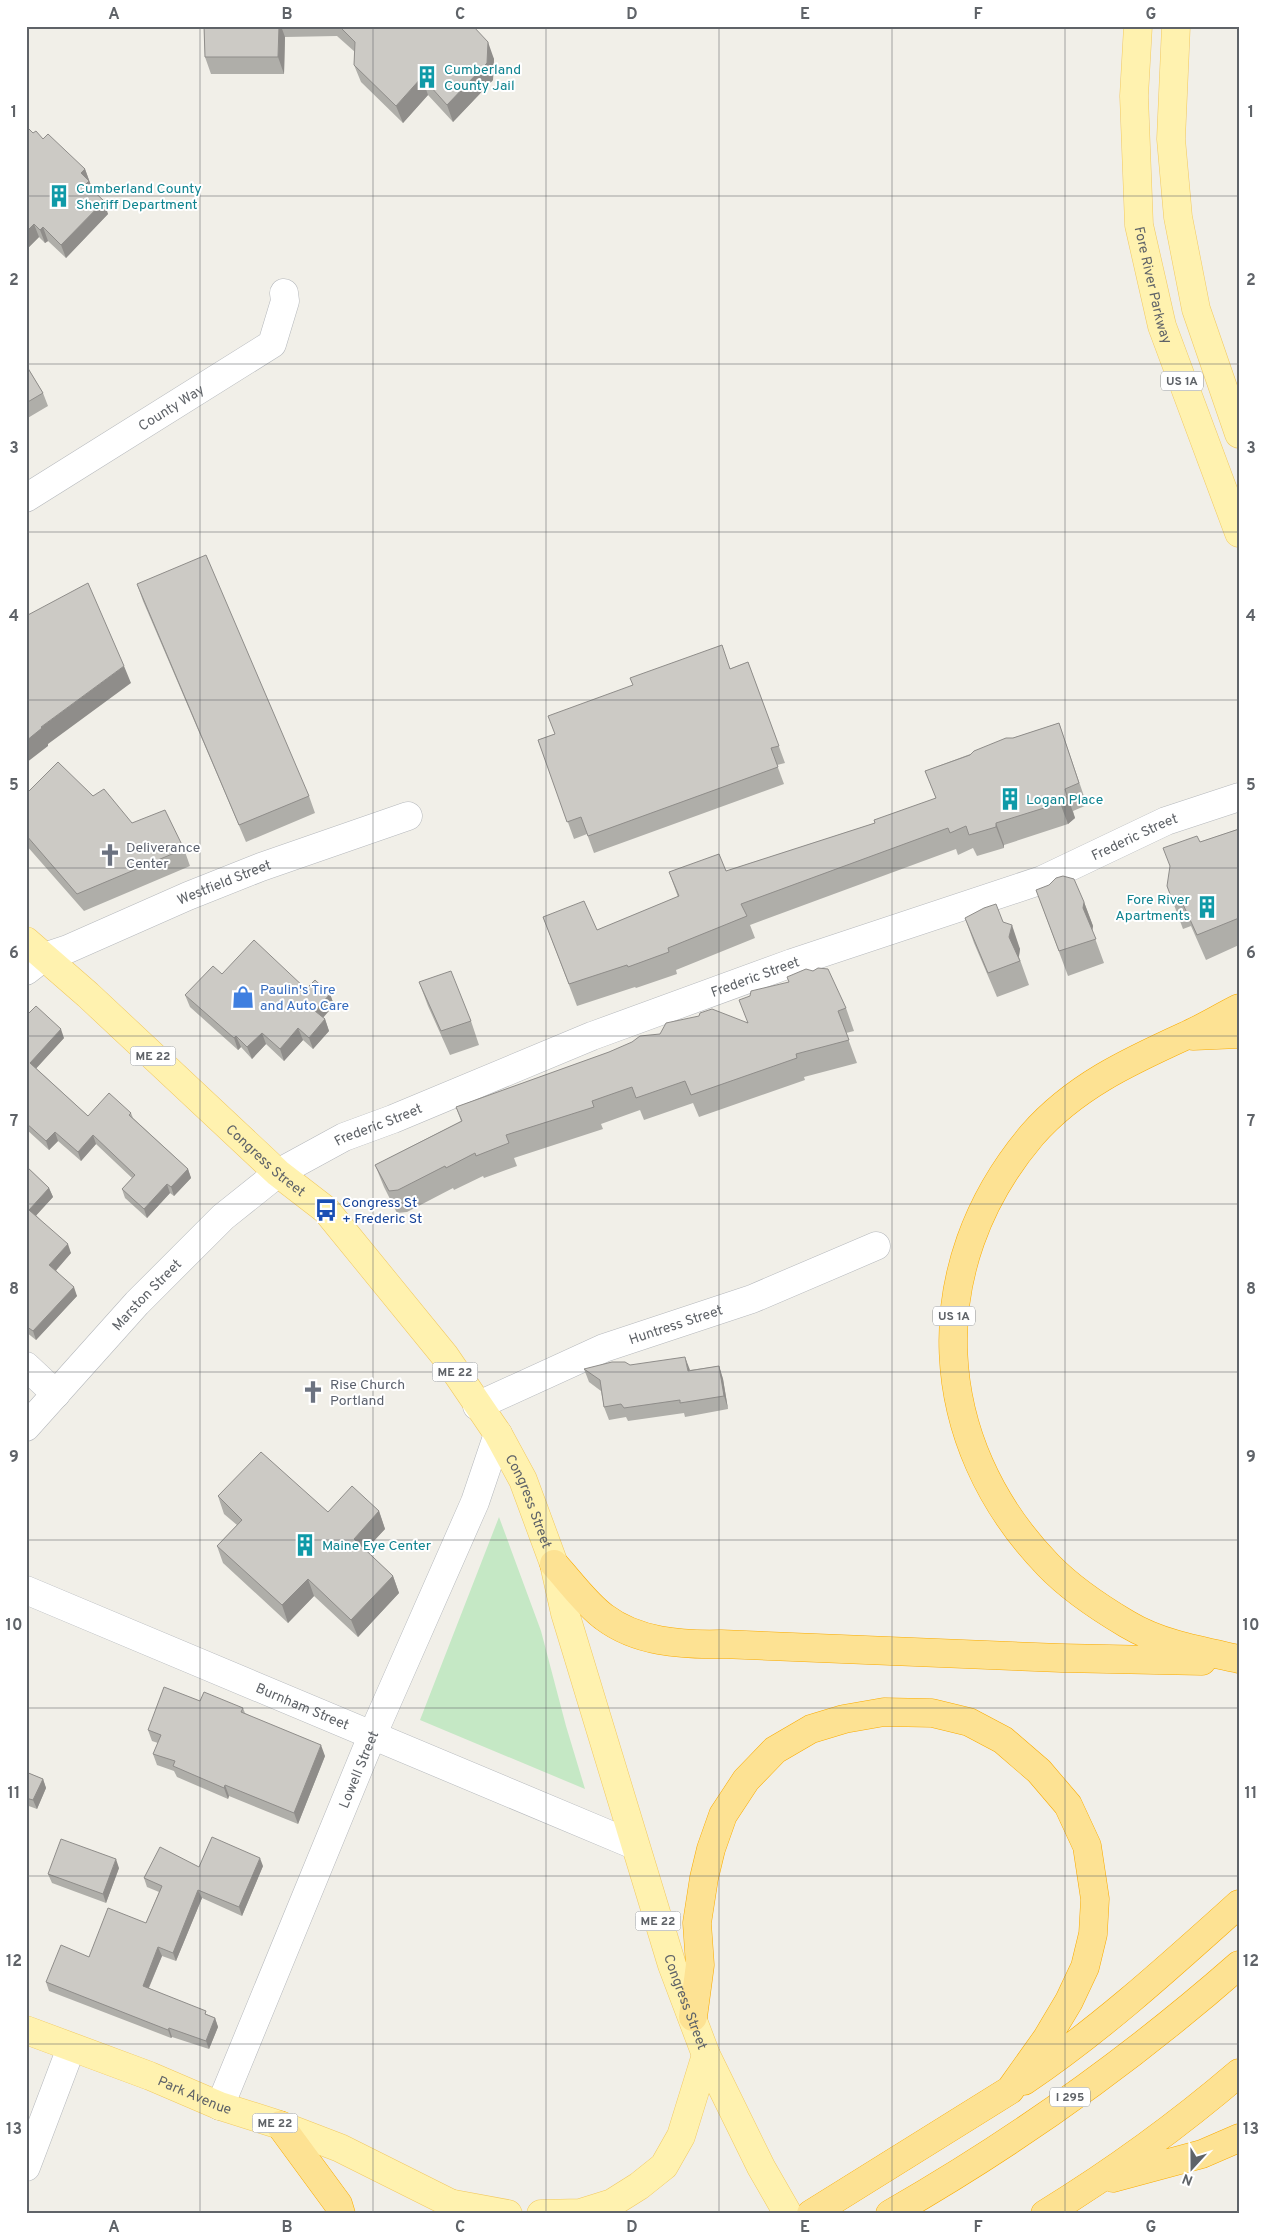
<svg xmlns="http://www.w3.org/2000/svg" width="1265" height="2240" viewBox="0 0 1265 2240" font-family="Overpass,sans-serif">
<rect width="100%" height="100%" fill="#f1efe8"/>
<path fill="#c5e8c5" d="M 499,1517 L 541,1631 L 566,1726 L 585,1789 L 420,1720 Z"/>
<g fill="none" stroke-linecap="round" stroke-linejoin="round">
<defs>
<g id="minor">
<path id="s1" d="M 26,498 L 272,344 L 285,301 L 284,293"/>
<path id="s2" d="M 26,971 L 44,957 L 68,949 L 188,896 L 261,867 L 408,816"/>
<path d="M 26,1366 L 56,1394"/>
<path id="s3" d="M 477,1406 L 604,1348 L 752,1299 L 876,1246"/>
<path id="s4" d="M 26,1427 L 137,1303 L 223,1217 L 278,1173 L 344,1137 L 393,1119 L 592,1036 L 792,963 L 1042,880 L 1166,821 L 1239,797"/>
<path id="s5" d="M 26,1590 L 634,1845"/>
<path id="s6" d="M 220,2106 L 372,1736 L 475,1502 L 498,1434"/>
<path d="M 26,2167 L 71,2048"/>
</g>
<g id="major">
<path id="s7" d="M 1138,26 L 1134,96 L 1139,225 L 1162,326 L 1239,533"/>
<path d="M 1176,26 L 1171,139 L 1178,217 L 1196,309 L 1239,434"/>
<path id="s8" d="M 26,941 L 88,995 L 278,1173 L 326,1210 L 445,1356 L 498,1434 L 523,1480 L 554,1564 L 565,1613 L 672,1965 L 706,2055 L 761,2167 L 788,2214"/>
<path id="s9" d="M 26,2030 L 150,2076 L 220,2106 L 280,2125 L 340,2148 L 472,2214"/>
<path d="M 454,2204 L 508,2214"/>
<path d="M 541,2214 L 580,2213 L 612,2203 L 639,2186 L 664,2166 L 681,2136 L 706,2055"/>
</g>
<path id="highway" d="M 1239,1008 C 1221,1017 1203,1028 1185,1036 C 1128,1062 1074,1087 1032,1135 C 920,1267 929,1442 1048,1565 C 1070,1588 1100,1608 1127,1624 C 1160,1644 1202,1651 1239,1659
M 1193,1036 L 1239,1034
M 554,1564 C 569,1580 586,1604 604,1617 C 637,1642 681,1645 721,1644 L 1061,1658 L 1202,1661
M 693,2017 L 700,1965 L 697,1923 L 704,1878 L 711,1849 L 723,1815 L 746,1780 L 775,1750 L 811,1729 L 844,1719 L 884,1712 L 932,1713 L 969,1722 L 1003,1740 L 1039,1771 L 1068,1805 L 1087,1846 L 1095,1899 L 1093,1934 L 1085,1967 L 1069,2001 L 1047,2038 L 1010,2090 L 811,2214
M 1024,2081 C 1101,2029 1170,1966 1239,1904
M 280,2125 L 338,2204 L 341,2214
M 1113,2178 L 1202,2154 L 1239,2138
M 890,2214 C 1014,2143 1132,2059 1239,1965
M 1045,2214 C 1115,2171 1177,2126 1239,2073"/>
</defs>
<use href="#minor" stroke="#b5b8bc" stroke-width="29"/>
<use href="#major" stroke="#f2c960" stroke-width="29"/>
<use href="#highway" stroke="#f9ab00" stroke-width="29"/>
<use href="#minor" stroke="#fff" stroke-width="28"/>
<use href="#major" stroke="#fff2af" stroke-width="28"/>
<use href="#highway" stroke="#fde293" stroke-width="28"/>
</g>
<path fill="#afaea9" d="M 204,26 L 473,26 L 494,59 L 493,80 L 453,122 L 428,95 L 403,123 L 361,82 L 354,65 L 355,52 L 337,36 L 285,37 L 284,74 L 211,74 L 205,57 Z
M 33,133 L 43,139 L 85,169 L 93,191 L 108,214 L 66,258 L 48,241 L 45,243 L 39,237 L 26,250 Z
M 26,365 L 43,393 L 48,406 L 26,419 Z
M 137,584 L 309,796 L 315,813 L 246,842 L 143,601 Z
M 748,662 L 785,763 L 777,765 L 784,784 L 594,853 L 587,834 L 574,839 L 538,740 Z
M 1059,723 L 1087,805 L 1073,811 L 1075,818 L 1068,824 L 1004,845 L 1004,848 L 977,856 L 973,848 L 958,855 L 956,849 L 750,925 L 755,938 L 676,970 L 677,974 L 636,988 L 635,987 L 577,1006 L 543,917 L 597,930 L 678,897 L 669,872 L 726,871 L 875,823 L 936,798 L 925,771 L 1013,738 Z
M 26,794 L 93,796 L 132,823 L 184,849 L 190,866 L 84,911 L 26,845 Z
M 1239,829 L 1239,945 L 1206,960 L 1191,926 L 1183,929 L 1167,886 L 1200,842 Z
M 1036,890 L 1084,902 L 1093,926 L 1092,930 L 1104,963 L 1068,976 Z
M 965,918 L 1003,922 L 1020,949 L 1019,957 L 1029,985 L 997,997 L 974,943 Z
M 419,982 L 471,1021 L 479,1045 L 450,1055 L 428,1006 Z
M 306,989 L 330,994 L 334,1005 L 323,1018 L 325,1019 L 329,1031 L 313,1049 L 303,1040 L 284,1061 L 266,1044 L 252,1059 L 241,1047 L 238,1050 L 190,1007 L 185,995 Z
M 846,1008 L 854,1031 L 846,1033 L 857,1063 L 804,1077 L 805,1080 L 699,1117 L 693,1103 L 644,1120 L 640,1110 L 601,1124 L 603,1129 L 514,1158 L 517,1166 L 484,1178 L 483,1176 L 454,1190 L 453,1188 L 407,1212 L 397,1213 L 384,1187 L 375,1165 L 461,1121 L 456,1107 L 660,1034 Z
M 26,1016 L 64,1038 L 36,1068 L 88,1116 L 131,1113 L 133,1118 L 188,1169 L 191,1178 L 174,1196 L 170,1193 L 147,1218 L 125,1198 L 122,1189 L 132,1178 L 96,1144 L 81,1161 L 58,1141 L 49,1150 L 26,1129 Z
M 26,1166 L 49,1188 L 53,1197 L 36,1215 L 71,1253 L 56,1270 L 77,1296 L 36,1340 L 26,1332 Z
M 630,1365 L 690,1370 L 719,1366 L 723,1379 L 728,1409 L 685,1417 L 684,1413 L 628,1421 L 626,1417 L 609,1420 L 604,1407 L 601,1391 L 589,1382 L 584,1369 Z
M 218,1496 L 328,1512 L 379,1511 L 385,1529 L 365,1550 L 393,1576 L 399,1593 L 358,1637 L 314,1596 L 288,1623 L 223,1563 L 217,1546 L 237,1525 L 224,1514 Z
M 200,1701 L 243,1708 L 245,1713 L 325,1756 L 298,1824 L 229,1796 L 228,1799 L 177,1777 L 174,1771 L 157,1765 L 153,1754 L 158,1743 L 152,1741 L 148,1730 Z
M 26,1772 L 43,1779 L 46,1788 L 37,1809 L 26,1805 Z
M 263,1866 L 242,1916 L 202,1898 L 176,1961 L 162,1956 L 149,1988 L 215,2018 L 218,2027 L 209,2049 L 172,2037 L 171,2038 L 49,1991 L 46,1982 L 146,1923 L 159,1892 L 147,1887 L 144,1878 L 199,1867 Z
M 119,1868 L 106,1903 L 52,1883 L 48,1874 Z"/>
<path fill="#8f8d8a" d="M 279,26 L 281,26 L 285,37 L 284,74 L 278,57 Z
M 488,42 L 494,59 L 493,80 L 453,122 L 447,105 Z
M 422,77 L 428,95 L 403,123 L 396,106 Z
M 85,169 L 94,194 L 91,197 L 81,173 Z
M 104,201 L 108,214 L 66,258 L 61,245 Z
M 34,224 L 39,237 L 26,250 L 26,232 Z
M 43,227 L 48,241 L 45,243 L 40,230 Z
M 124,666 L 131,683 L 48,744 L 48,746 L 26,763 L 26,741 L 41,727 Z
M 1065,789 L 1075,818 L 1068,824 L 1060,803 Z
M 996,823 L 1004,845 L 1004,848 L 996,827 Z
M 1084,902 L 1093,926 L 1092,932 L 1083,908 Z
M 1012,925 L 1020,949 L 1018,961 L 1009,937 Z
M 330,994 L 334,1005 L 319,1022 L 315,1011 Z
M 325,1019 L 329,1031 L 313,1049 L 309,1038 Z
M 298,1028 L 303,1040 L 284,1061 L 280,1049 Z
M 61,1029 L 64,1038 L 33,1072 L 30,1063 Z
M 262,1033 L 266,1044 L 252,1059 L 247,1047 Z
M 236,1036 L 241,1047 L 238,1050 L 234,1038 Z
M 55,1132 L 58,1141 L 49,1150 L 46,1141 Z
M 93,1135 L 96,1144 L 81,1161 L 78,1152 Z
M 188,1169 L 191,1178 L 174,1196 L 171,1187 Z
M 167,1184 L 170,1193 L 147,1218 L 144,1209 Z
M 49,1188 L 53,1197 L 33,1219 L 29,1210 Z
M 68,1244 L 71,1253 L 53,1274 L 49,1265 Z
M 74,1287 L 77,1296 L 36,1340 L 33,1331 Z
M 685,1357 L 690,1370 L 688,1371 Z
M 719,1366 L 723,1379 L 728,1409 L 724,1396 Z
M 379,1511 L 385,1529 L 360,1556 L 354,1539 Z
M 393,1576 L 399,1593 L 358,1637 L 351,1620 Z
M 308,1579 L 314,1596 L 288,1623 L 282,1605 Z
M 321,1745 L 325,1756 L 298,1824 L 294,1813 Z
M 43,1779 L 46,1788 L 37,1809 L 33,1800 Z
M 225,1785 L 229,1796 L 228,1799 L 224,1788 Z
M 260,1858 L 263,1866 L 242,1916 L 239,1907 Z
M 116,1859 L 119,1868 L 106,1903 L 103,1894 Z
M 198,1890 L 202,1898 L 176,1961 L 173,1953 Z
M 158,1947 L 162,1956 L 146,1994 L 143,1986 Z
M 215,2018 L 218,2027 L 209,2049 L 206,2041 Z
M 169,2028 L 172,2037 L 171,2038 L 168,2030 Z"/>
<path fill="#cccac5" stroke="#8f8d8a" d="M 204,26 L 279,26 L 278,57 L 205,57 Z
M 339,26 L 473,26 L 488,42 L 487,63 L 447,105 L 422,77 L 396,106 L 354,65 L 355,42 Z
M 26,126 L 33,133 L 36,131 L 43,139 L 48,134 L 85,169 L 81,173 L 89,181 L 86,184 L 104,201 L 61,245 L 43,227 L 40,230 L 34,224 L 26,232 Z
M 26,365 L 43,393 L 26,403 Z
M 206,555 L 309,796 L 239,825 L 137,584 Z
M 88,583 L 124,666 L 41,727 L 42,728 L 26,741 L 26,616 Z
M 722,645 L 730,669 L 748,662 L 779,746 L 771,748 L 778,767 L 588,836 L 581,817 L 567,822 L 538,740 L 555,734 L 548,716 L 633,685 L 630,678 Z
M 1059,723 L 1079,783 L 1065,789 L 1067,796 L 1060,803 L 996,823 L 996,827 L 969,835 L 966,826 L 950,833 L 948,828 L 741,904 L 747,916 L 668,948 L 669,952 L 628,967 L 627,965 L 569,984 L 543,917 L 584,901 L 597,930 L 679,896 L 669,872 L 719,854 L 726,871 L 875,823 L 874,820 L 936,798 L 925,771 L 970,755 L 974,751 L 1006,738 L 1013,738 Z
M 58,762 L 93,796 L 104,789 L 132,823 L 165,810 L 184,849 L 77,894 L 26,835 L 26,794 Z
M 1239,829 L 1239,918 L 1197,935 L 1182,902 L 1174,905 L 1167,886 L 1170,866 L 1163,848 L 1197,836 L 1200,842 Z
M 1063,876 L 1074,879 L 1084,902 L 1083,908 L 1096,939 L 1059,951 L 1036,890 L 1049,885 L 1056,878 Z
M 996,904 L 1003,922 L 1012,925 L 1009,937 L 1020,961 L 988,973 L 965,918 L 984,908 Z
M 254,940 L 306,989 L 315,980 L 330,994 L 315,1011 L 325,1019 L 309,1038 L 298,1028 L 280,1049 L 262,1033 L 247,1047 L 236,1036 L 234,1038 L 185,995 L 213,966 L 222,974 Z
M 818,968 L 828,969 L 846,1008 L 838,1011 L 849,1040 L 796,1054 L 797,1058 L 691,1095 L 685,1081 L 636,1098 L 632,1087 L 592,1101 L 594,1107 L 506,1135 L 509,1143 L 476,1156 L 475,1153 L 446,1168 L 445,1166 L 398,1190 L 389,1191 L 375,1165 L 462,1121 L 456,1107 L 609,1052 L 632,1042 L 640,1036 L 660,1034 L 666,1023 L 699,1016 L 700,1013 L 712,1009 L 748,1023 L 739,1000 L 750,996 L 751,991 L 789,982 L 787,977 L 806,969 L 813,971 Z
M 451,971 L 471,1021 L 441,1031 L 419,982 Z
M 36,1006 L 61,1029 L 30,1063 L 88,1116 L 109,1093 L 131,1113 L 129,1115 L 188,1169 L 171,1187 L 167,1184 L 144,1209 L 122,1189 L 135,1175 L 93,1135 L 78,1152 L 55,1132 L 46,1141 L 26,1123 L 26,1016 Z
M 26,1166 L 49,1188 L 29,1210 L 68,1244 L 49,1265 L 74,1287 L 33,1331 L 26,1326 Z
M 685,1357 L 688,1371 L 719,1366 L 724,1396 L 680,1403 L 680,1400 L 624,1408 L 621,1404 L 604,1407 L 600,1380 L 584,1369 L 612,1362 L 625,1362 L 630,1365 Z
M 261,1452 L 328,1512 L 352,1486 L 379,1511 L 354,1539 L 393,1576 L 351,1620 L 308,1579 L 282,1605 L 217,1546 L 242,1520 L 218,1496 Z
M 164,1687 L 200,1701 L 204,1692 L 243,1708 L 241,1712 L 321,1745 L 294,1813 L 225,1785 L 224,1788 L 173,1766 L 175,1761 L 153,1754 L 161,1735 L 148,1730 Z
M 26,1772 L 43,1779 L 33,1800 L 26,1798 Z
M 212,1837 L 260,1858 L 239,1907 L 198,1890 L 173,1953 L 158,1947 L 143,1986 L 206,2011 L 205,2014 L 215,2018 L 206,2041 L 169,2028 L 168,2030 L 46,1982 L 61,1945 L 89,1957 L 108,1908 L 146,1923 L 162,1886 L 144,1878 L 160,1847 L 199,1867 Z
M 61,1839 L 116,1859 L 103,1894 L 48,1874 Z"/>
<path fill="none" stroke="#5f6368" stroke-width="1" stroke-opacity="0.55" d="M 200,26 L 200,2214M 373,26 L 373,2214M 546,26 L 546,2214M 719,26 L 719,2214M 892,26 L 892,2214M 1065,26 L 1065,2214M 26,196 L 1239,196M 26,364 L 1239,364M 26,532 L 1239,532M 26,700 L 1239,700M 26,868 L 1239,868M 26,1036 L 1239,1036M 26,1204 L 1239,1204M 26,1372 L 1239,1372M 26,1540 L 1239,1540M 26,1708 L 1239,1708M 26,1876 L 1239,1876M 26,2044 L 1239,2044"/>
<defs>
<symbol id="building-bare" viewBox="-9 -9 18 18"><path d="M-4-6H4V6H1V3H-1V6H-4ZM-2.5-4.3h1.7v1.8h-1.7ZM.8-4.3h1.7v1.8H.8ZM-2.5-1h1.7V.8h-1.7ZM.8-1h1.7V.8H.8Z" fill="#0f9aa8" stroke="#fff" stroke-width="2.5" paint-order="stroke"/></symbol>
<symbol id="church-bare" viewBox="-9 -9 18 18"><path d="M-1.2-6h2.4v3.5h3.3v2.4h-3.3V6h-2.4V-.1h-3.3v-2.4h3.3Z" fill="#6b7280" stroke="#fff" stroke-width="2.5" paint-order="stroke"/></symbol>
<symbol id="shop-bare" viewBox="-9 -9 18 18"><path d="M-5-2.5h2.3a2.7 3.5 0 0 1 5.4 0H5L5.5 6h-11ZM-1.5-2.5h3a1.5 2.3 0 0 0-3 0Z" fill="#3f7fe0" stroke="#fff" stroke-width="2.5" paint-order="stroke"/></symbol>
<symbol id="bus-bare" viewBox="-9 -9 18 18"><path d="M-5-6H5V4H4V6H2V4H-2V6H-4V4H-5ZM-3.5-4V0h7V-4ZM-3.5 1.2v1.5H-2V1.2ZM2 1.2v1.5H3.5V1.2Z" fill="#1a4fb4" stroke="#fff" stroke-width="2.5" paint-order="stroke"/></symbol>
</defs>
<g fill-rule="evenodd">
<use href="#building-bare" x="411" y="61" width="32" height="32"/>
<use href="#building-bare" x="43" y="180" width="32" height="32"/>
<use href="#building-bare" x="994" y="783" width="32" height="32"/>
<use href="#church-bare" x="94" y="839" width="32" height="32"/>
<use href="#building-bare" x="1191" y="891" width="32" height="32"/>
<use href="#shop-bare" x="227" y="981" width="32" height="32"/>
<use href="#bus-bare" x="310" y="1194" width="32" height="32"/>
<use href="#church-bare" x="297" y="1376" width="32" height="32"/>
<use href="#building-bare" x="289" y="1529" width="32" height="32"/>
</g>
<g text-anchor="middle" stroke-width="4" stroke-linejoin="round" paint-order="stroke">
<g fill="#fff" stroke="#8f9295" stroke-width="1">
<rect x="1161" y="371.5" width="42" height="19" rx="4"/>
<rect x="130.5" y="1046.5" width="45" height="19" rx="4"/>
<rect x="933" y="1306.5" width="42" height="19" rx="4"/>
<rect x="432.5" y="1362.5" width="45" height="19" rx="4"/>
<rect x="635.5" y="1911.5" width="45" height="19" rx="4"/>
<rect x="1050" y="2087.5" width="40" height="19" rx="4"/>
<rect x="252.5" y="2113.5" width="45" height="19" rx="4"/>
</g>
<g font-size="12" font-weight="bold" fill="#5f6368">
<text x="1182" y="385">US 1A</text>
<text x="153" y="1060">ME 22</text>
<text x="954" y="1320">US 1A</text>
<text x="455" y="1376">ME 22</text>
<text x="658" y="1925">ME 22</text>
<text x="1070" y="2101">I 295</text>
<text x="275" y="2127">ME 22</text>
</g>
<g font-size="14" fill="#0d838f" stroke="#fff" text-anchor="start">
<text x="444" y="74">Cumberland<tspan x="444" dy="16">County Jail</tspan></text>
<text x="76" y="193">Cumberland County<tspan x="76" dy="16">Sheriff Department</tspan></text>
<text x="1026" y="804">Logan Place</text>
<text x="1190" y="904" text-anchor="end">Fore River<tspan x="1190" dy="16">Apartments</tspan></text>
<text x="322" y="1550">Maine Eye Center</text>
</g>
<g font-size="14" fill="#5f6368" stroke="#fff">
<text dy="5" stroke="none"><textPath href="#s7" startOffset="261">Fore River Parkway</textPath></text>
<text dy="5" stroke="none"><textPath href="#s1" startOffset="171">County Way</textPath></text>
<text dy="5" stroke="none"><textPath href="#s4" startOffset="1280">Frederic Street</textPath></text>
<text dy="5" stroke="none"><textPath href="#s2" startOffset="218">Westfield Street</textPath></text>
<text dy="5" stroke="none"><textPath href="#s4" startOffset="875">Frederic Street</textPath></text>
<text dy="5" stroke="none"><textPath href="#s4" startOffset="470">Frederic Street</textPath></text>
<text dy="5" stroke="none"><textPath href="#s8" startOffset="325">Congress Street</textPath></text>
<text dy="5" stroke="none"><textPath href="#s4" startOffset="179">Marston Street</textPath></text>
<text dy="5" stroke="none"><textPath href="#s3" startOffset="215">Huntress Street</textPath></text>
<text dy="5" stroke="none"><textPath href="#s8" startOffset="760">Congress Street</textPath></text>
<text dy="5" stroke="none"><textPath href="#s5" startOffset="300">Burnham Street</textPath></text>
<text dy="5" stroke="none"><textPath href="#s6" startOffset="364">Lowell Street</textPath></text>
<text dy="5" stroke="none"><textPath href="#s8" startOffset="1285">Congress Street</textPath></text>
<text dy="5" stroke="none"><textPath href="#s9" startOffset="181">Park Avenue</textPath></text>
</g>
<g font-size="14" fill="#5b616d" stroke="#fff" text-anchor="start">
<text x="126" y="852">Deliverance<tspan x="126" dy="16">Center</tspan></text>
<text x="330" y="1389">Rise Church<tspan x="330" dy="16">Portland</tspan></text>
</g>
<g font-size="14" fill="#366cbe" stroke="#fff" text-anchor="start">
<text x="260" y="994">Paulin's Tire<tspan x="260" dy="16">and Auto Care</tspan></text>
</g>
<g font-size="14" fill="#164399" stroke="#fff" text-anchor="start">
<text x="342" y="1207">Congress St<tspan x="342" dy="16">+ Frederic St</tspan></text>
</g>
</g>
<rect width="1265" height="2240" fill="none" stroke="#ffffff" stroke-width="55"/>
<g transform="translate(1192 2168) rotate(201)" stroke="#ffffff" stroke-width="4" paint-order="stroke">
<path d="M0-4L9 19L0 12L-9 19Z" fill="#5f6368"/>
<text y="-8" font-size="14" font-weight="bold" text-anchor="middle" fill="#5f6368">N</text>
</g>
<rect x="28" y="28" width="1210" height="2184" fill="none" stroke="#5f6368" stroke-width="2"/>
<g font-size="16" text-anchor="middle" font-weight="bold" fill="#5f6368">
<text x="114" y="19">A</text>
<text x="287" y="19">B</text>
<text x="460" y="19">C</text>
<text x="632" y="19">D</text>
<text x="805" y="19">E</text>
<text x="978" y="19">F</text>
<text x="1151" y="19">G</text>
<text x="14" y="117">1</text>
<text x="1251" y="117">1</text>
<text x="14" y="285">2</text>
<text x="1251" y="285">2</text>
<text x="14" y="453">3</text>
<text x="1251" y="453">3</text>
<text x="14" y="621">4</text>
<text x="1251" y="621">4</text>
<text x="14" y="790">5</text>
<text x="1251" y="790">5</text>
<text x="14" y="958">6</text>
<text x="1251" y="958">6</text>
<text x="14" y="1126">7</text>
<text x="1251" y="1126">7</text>
<text x="14" y="1294">8</text>
<text x="1251" y="1294">8</text>
<text x="14" y="1462">9</text>
<text x="1251" y="1462">9</text>
<text x="14" y="1630">10</text>
<text x="1251" y="1630">10</text>
<text x="14" y="1798">11</text>
<text x="1251" y="1798">11</text>
<text x="14" y="1966">12</text>
<text x="1251" y="1966">12</text>
<text x="14" y="2134">13</text>
<text x="1251" y="2134">13</text>
<text x="114" y="2232">A</text>
<text x="287" y="2232">B</text>
<text x="460" y="2232">C</text>
<text x="632" y="2232">D</text>
<text x="805" y="2232">E</text>
<text x="978" y="2232">F</text>
<text x="1151" y="2232">G</text>
</g>
</svg>
